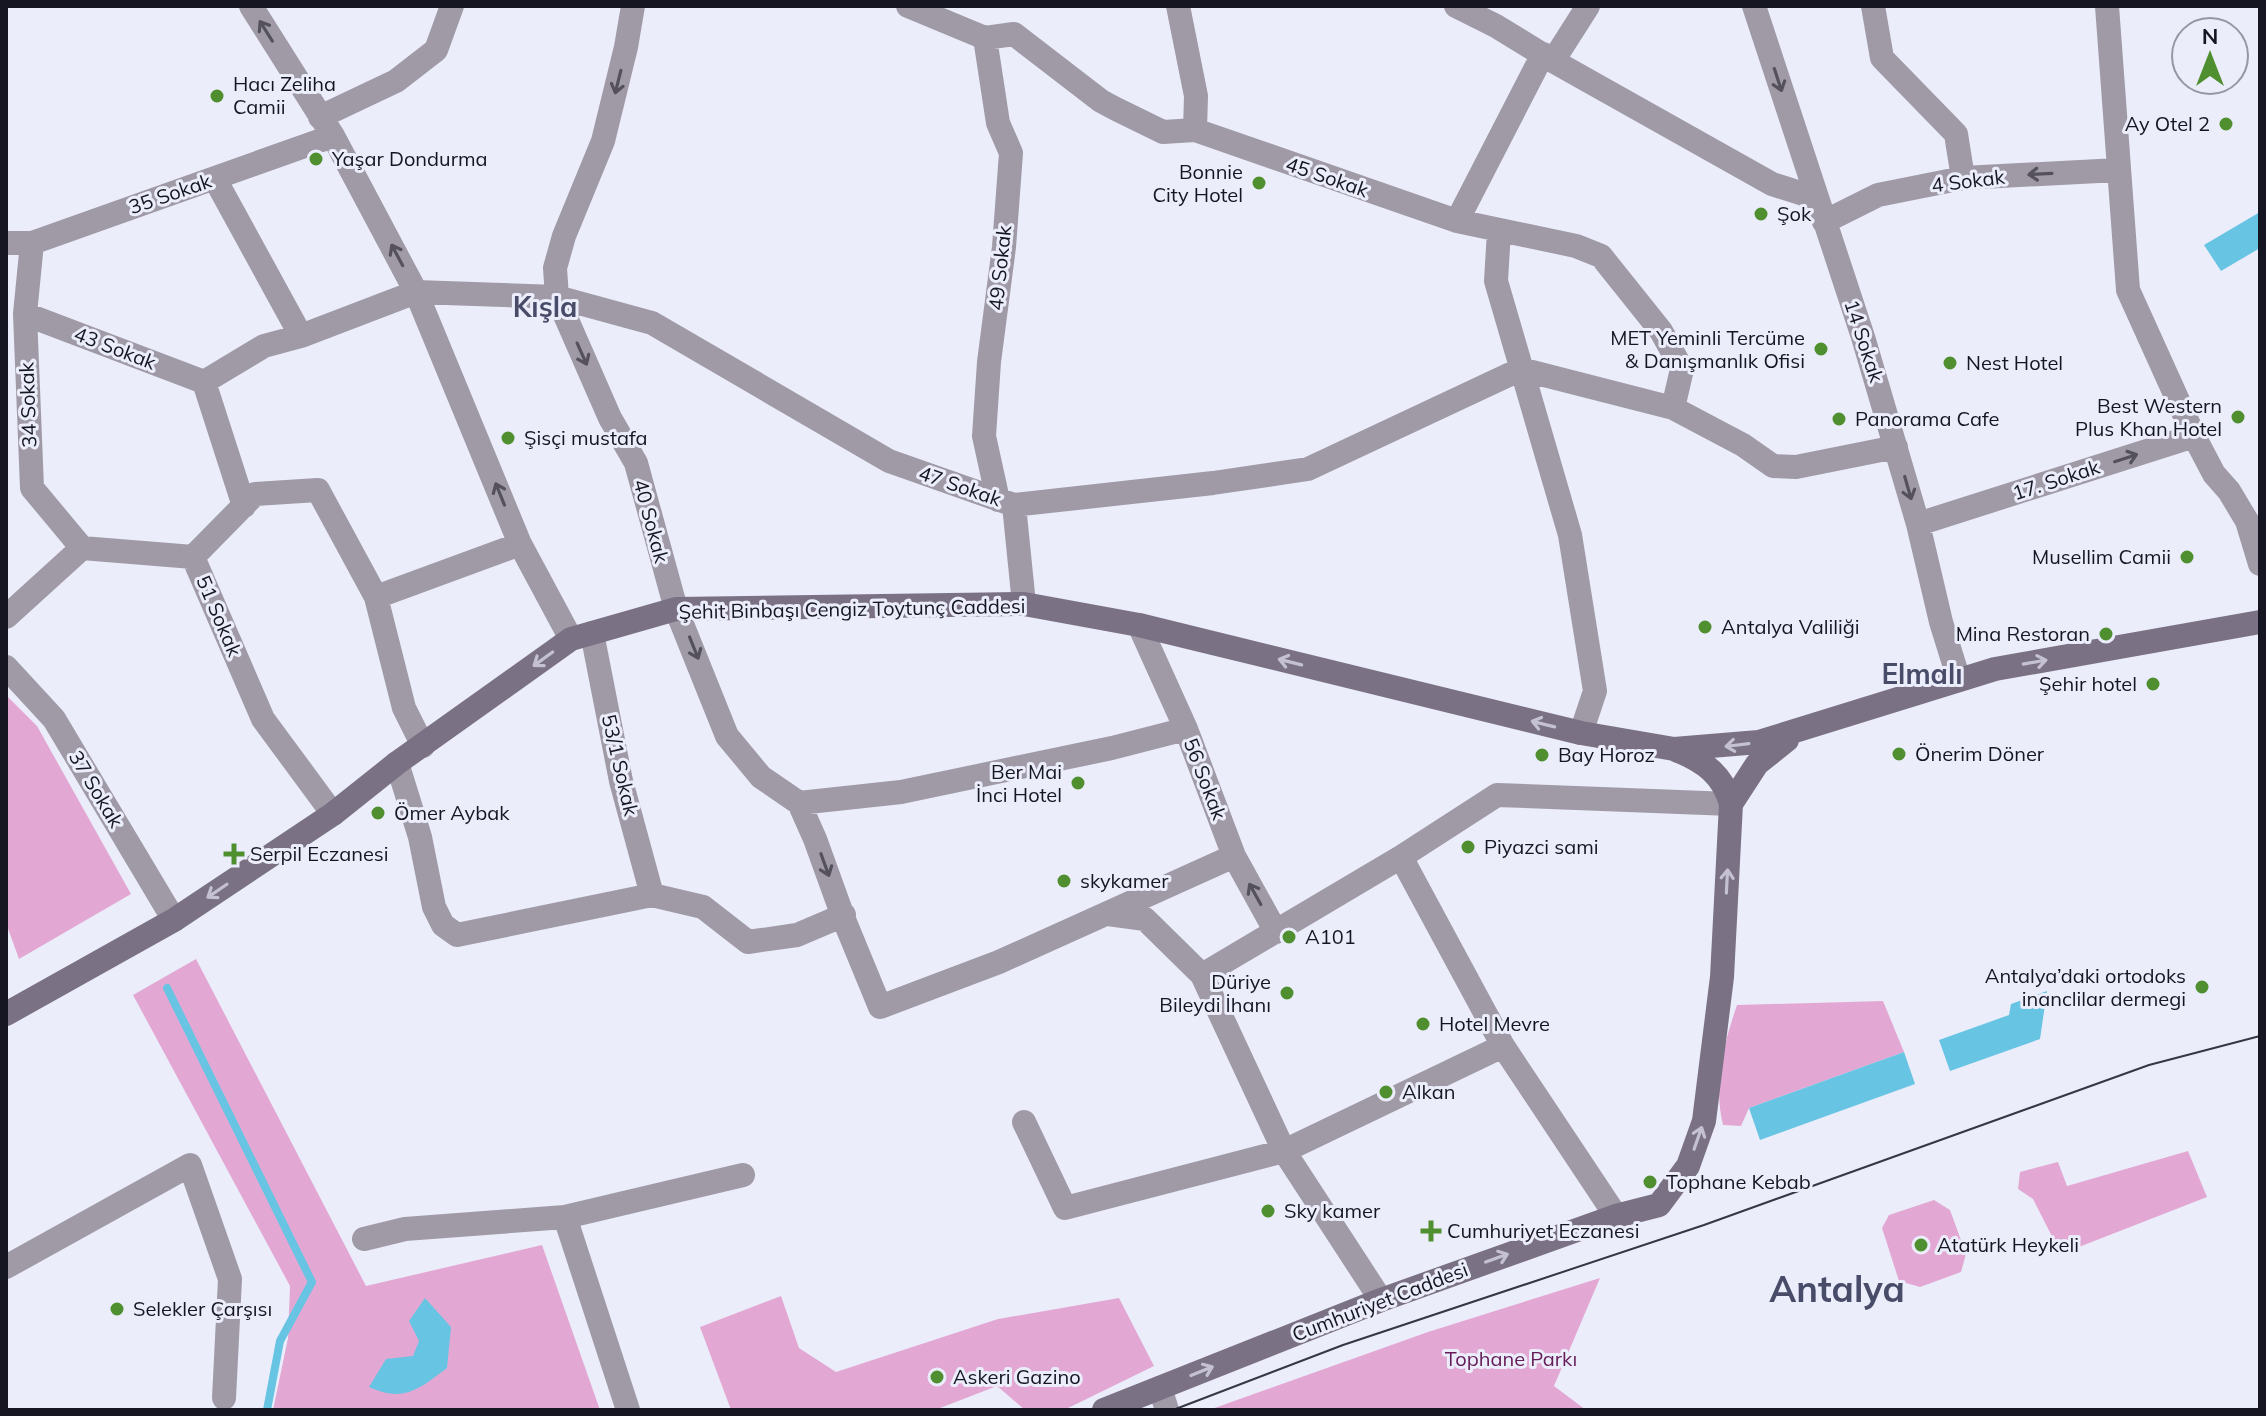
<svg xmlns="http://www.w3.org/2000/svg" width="2266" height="1416" viewBox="0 0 2266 1416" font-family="Mulish,sans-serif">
<rect width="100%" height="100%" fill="#ebedfb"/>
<path fill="#e2a8d3" d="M 6,695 L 37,726 L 131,894 L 19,959 L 6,923 Z
M 196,959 L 366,1286 L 542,1245 L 600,1410 L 273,1410 L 288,1338 L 290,1286 L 133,995 Z
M 1883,1001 L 1904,1052 L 1749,1108 L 1741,1126 L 1723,1125 C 1713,1085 1724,1043 1737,1005 Z
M 2188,1151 L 2207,1197 L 2061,1254 L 2033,1199 L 2018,1189 L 2020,1172 L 2058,1162 L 2067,1186 Z
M 1934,1200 L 1950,1210 L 1966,1254 L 1961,1272 L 1920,1287 L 1899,1281 L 1882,1228 L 1889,1215 Z
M 1600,1278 L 1554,1386 L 1586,1410 L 1209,1410 L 1428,1332 Z
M 781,1296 L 799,1348 L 836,1372 L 998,1319 L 1119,1298 L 1154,1366 L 1064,1410 L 1025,1410 L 997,1386 L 935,1410 L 731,1410 L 700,1327 Z"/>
<path fill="#68c4e3" d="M 2260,212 L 2260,248 L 2221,271 L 2204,245 Z
M 2047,991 L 2040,1039 L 1950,1071 L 1939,1040 L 2009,1015 L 2011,1004 Z
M 1904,1052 L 1915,1084 L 1760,1140 L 1749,1108 Z
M 425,1298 L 451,1327 L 447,1368 C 419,1389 404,1403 369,1387 L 386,1359 L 413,1356 L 419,1341 L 409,1321 Z"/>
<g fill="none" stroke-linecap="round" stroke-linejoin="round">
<path stroke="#68c4e3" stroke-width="8" d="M 167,988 L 312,1282 L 280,1341 L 267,1410"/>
<path stroke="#a09aa7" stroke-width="24" d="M 251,6 L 333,136 L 416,292 L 520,544 L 571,639
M 633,6 L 626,47 L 603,141 L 564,236 L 555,268 L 557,297 L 610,418 L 636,463 L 676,609 L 727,736 L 761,777 L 799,803 L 815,839 L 845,922 L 880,1007 L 999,962 L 1234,856
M 908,6 L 985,38 L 1014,34 L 1101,101 L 1116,109 L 1163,132 L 1195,130 L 1457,221 L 1576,246 L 1601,256 L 1661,331 L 1682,369 L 1673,408
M 1178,6 L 1196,96 L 1195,130
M 1456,6 L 1496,26 L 1553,61 L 1772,184 L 1816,198
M 1754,6 L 1863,337 L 1918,524 L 1941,622 L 1959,680
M 1873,6 L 1882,58 L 1956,134 L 1963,178
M 2107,6 L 2128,290 L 2194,436 L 2214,474 L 2229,491 L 2247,521 L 2260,564
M 985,38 L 998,123 L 1011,153 L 1004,247 L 989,362 L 984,436 L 998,500
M 1553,61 L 1588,6
M 320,117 L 396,81 L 436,50 L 452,6
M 215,179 L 301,336 L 264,346 L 204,382 L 244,506
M 1457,221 L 1543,54
M 1824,222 L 1878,195 L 1963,178 L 2118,170
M 1499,231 L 1496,281 L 1570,535 L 1595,691 L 1581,733
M 6,243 L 32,243 L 333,136
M 32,243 L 25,314 L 32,488 L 82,548
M 25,314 L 204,382
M 301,336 L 416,292 L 557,297 L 652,323 L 889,461 L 1014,505 L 1213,483 L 1308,469 L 1521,369 L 1673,408 L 1743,445 L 1773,466 L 1796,467 L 1896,447
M 1014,505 L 1024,604
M 1918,524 L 2194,436
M 193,557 L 255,494 L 318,490 L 376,597 L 520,544
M 376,597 L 404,708 L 423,746
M 6,617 L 82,548 L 193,557 L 263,719 L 333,814
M 1139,625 L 1186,729 L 1234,856 L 1276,932
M 592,633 L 621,781 L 652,895
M 6,667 L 54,719 L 174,920
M 397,763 L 420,837 L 434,907 L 443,925 L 457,935 L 652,895 L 703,907 L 748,942 L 797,935 L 844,915
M 799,803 L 901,792 L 1112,748 L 1186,729
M 1401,857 L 1503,1046 L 1616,1216
M 1108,914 L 1145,919 L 1202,975 L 1284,1151 L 1381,1300
M 1202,975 L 1401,857 L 1497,795 L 1731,804
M 1024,1122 L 1065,1208 L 1284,1151 L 1503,1046
M 565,1217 L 743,1175
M 364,1239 L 405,1229 L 565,1217 L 628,1410
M 6,1267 L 190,1165 L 230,1279 L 224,1398
M 1160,1388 L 1167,1410"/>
<path stroke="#7b7185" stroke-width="24" d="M 1676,750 C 1704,761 1723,775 1731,804
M 6,1014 L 174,920 L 333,814 L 397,763 L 571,639 L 676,609 L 1024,604 L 1139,625 L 1581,733 L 1674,749 L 1759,742 L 1995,669 L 2260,622
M 1104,1410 L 1381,1300 L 1616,1216 L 1659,1205 L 1688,1166 L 1704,1121 L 1722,977 L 1731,804 L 1757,764 L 1787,740"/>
<path stroke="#353742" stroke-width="2" d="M 1173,1410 L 1343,1345 L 1704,1225 L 2149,1065 L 2260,1036"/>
</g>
<defs><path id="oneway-shaft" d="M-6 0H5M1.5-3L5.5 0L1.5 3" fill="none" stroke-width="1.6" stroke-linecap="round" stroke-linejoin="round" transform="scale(2)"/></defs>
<g stroke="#54515d">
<use href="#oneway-shaft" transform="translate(266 31) rotate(-122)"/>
<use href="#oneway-shaft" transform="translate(1778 80) rotate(72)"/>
<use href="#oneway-shaft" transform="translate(618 82) rotate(104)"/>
<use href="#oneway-shaft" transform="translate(2040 174) rotate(177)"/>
<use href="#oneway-shaft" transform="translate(397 255) rotate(-118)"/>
<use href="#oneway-shaft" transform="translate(582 354) rotate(66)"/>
<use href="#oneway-shaft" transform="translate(2126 458) rotate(-18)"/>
<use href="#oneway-shaft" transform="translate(1908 488) rotate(74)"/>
<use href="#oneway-shaft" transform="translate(500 494) rotate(-112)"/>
<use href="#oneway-shaft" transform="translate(694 648) rotate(68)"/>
<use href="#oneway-shaft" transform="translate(825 865) rotate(70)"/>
<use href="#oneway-shaft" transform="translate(1255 894) rotate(-119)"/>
</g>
<g stroke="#c4c2d2">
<use href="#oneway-shaft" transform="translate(543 659) rotate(144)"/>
<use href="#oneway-shaft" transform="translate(1290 662) rotate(-166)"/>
<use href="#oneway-shaft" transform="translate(2035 662) rotate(-10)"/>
<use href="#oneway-shaft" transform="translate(1543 724) rotate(-166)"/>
<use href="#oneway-shaft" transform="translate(1737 745) rotate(173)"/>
<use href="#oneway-shaft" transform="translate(1727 881) rotate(-87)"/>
<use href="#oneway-shaft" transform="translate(217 891) rotate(146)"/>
<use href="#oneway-shaft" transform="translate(1698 1138) rotate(-71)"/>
<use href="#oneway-shaft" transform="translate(1497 1258) rotate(-20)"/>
<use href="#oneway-shaft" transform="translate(1202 1371) rotate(-22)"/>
</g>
<g fill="#4f8f30" stroke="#ebedfb" stroke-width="3">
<circle cx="217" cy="96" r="8"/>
<circle cx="2226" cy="124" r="8"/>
<circle cx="316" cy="159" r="8"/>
<circle cx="1259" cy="183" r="8"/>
<circle cx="1761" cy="214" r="8"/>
<circle cx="1821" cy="349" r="8"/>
<circle cx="1950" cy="363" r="8"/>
<circle cx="2238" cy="417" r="8"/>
<circle cx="1839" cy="419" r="8"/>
<circle cx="508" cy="438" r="8"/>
<circle cx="2187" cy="557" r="8"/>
<circle cx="1705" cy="627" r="8"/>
<circle cx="2106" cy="634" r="8"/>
<circle cx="2153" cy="684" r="8"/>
<circle cx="1899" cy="754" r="8"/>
<circle cx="1542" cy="755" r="8"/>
<circle cx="1078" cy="783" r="8"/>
<circle cx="378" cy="813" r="8"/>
<circle cx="1468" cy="847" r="8"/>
<path d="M230 842h8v8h8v8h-8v8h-8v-8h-8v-8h8z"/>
<circle cx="1064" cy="881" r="8"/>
<circle cx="1289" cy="937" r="8"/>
<circle cx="2202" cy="987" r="8"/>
<circle cx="1287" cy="993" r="8"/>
<circle cx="1423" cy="1024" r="8"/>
<circle cx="1386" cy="1092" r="8"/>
<circle cx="1650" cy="1182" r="8"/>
<circle cx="1268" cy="1211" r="8"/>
<path d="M1427 1219h8v8h8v8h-8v8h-8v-8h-8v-8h8z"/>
<circle cx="1921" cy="1245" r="8"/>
<circle cx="117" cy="1309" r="8"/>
<circle cx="937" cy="1377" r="8"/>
</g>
<g text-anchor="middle" stroke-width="6" stroke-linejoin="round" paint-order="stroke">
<g font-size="20" fill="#151621" stroke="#ebedfb" text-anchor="start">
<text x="233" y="91">Hacı Zeliha<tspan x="233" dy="23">Camii</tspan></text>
<text x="2210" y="131" text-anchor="end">Ay Otel 2</text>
<text x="332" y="166">Yaşar Dondurma</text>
<text x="1243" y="179" text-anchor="end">Bonnie<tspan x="1243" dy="23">City Hotel</tspan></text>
<text x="1777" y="221">Şok</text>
<text x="1805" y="345" text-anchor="end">MET Yeminli Tercüme<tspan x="1805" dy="23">&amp; Danışmanlık Ofisi</tspan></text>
<text x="1966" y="370">Nest Hotel</text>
<text x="2222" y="413" text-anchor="end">Best Western<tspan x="2222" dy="23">Plus Khan Hotel</tspan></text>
<text x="1855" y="426">Panorama Cafe</text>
<text x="524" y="445">Şisçi mustafa</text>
<text x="2171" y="564" text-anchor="end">Musellim Camii</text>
<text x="1721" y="634">Antalya Valiliği</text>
<text x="2090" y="641" text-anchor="end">Mina Restoran</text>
<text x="2137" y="691" text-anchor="end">Şehir hotel</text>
<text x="1915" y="761">Önerim Döner</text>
<text x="1558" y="762">Bay Horoz</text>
<text x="1062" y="779" text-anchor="end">Ber Mai<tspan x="1062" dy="23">İnci Hotel</tspan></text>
<text x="394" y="820">Ömer Aybak</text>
<text x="1484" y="854">Piyazci sami</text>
<text x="250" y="861">Serpil Eczanesi</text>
<text x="1080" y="888">skykamer</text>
<text x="1305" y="944">A101</text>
<text x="2186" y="983" text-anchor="end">Antalya’daki ortodoks<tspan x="2186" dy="23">inanclilar dermegi</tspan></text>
<text x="1271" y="989" text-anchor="end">Düriye<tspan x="1271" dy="23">Bileydi İhanı</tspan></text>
<text x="1439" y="1031">Hotel Mevre</text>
<text x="1402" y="1099">Alkan</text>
<text x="1666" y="1189">Tophane Kebab</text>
<text x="1284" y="1218">Sky kamer</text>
<text x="1447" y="1238">Cumhuriyet Eczanesi</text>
<text x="1937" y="1252">Atatürk Heykeli</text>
<text x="133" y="1316">Selekler Çarşısı</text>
<text x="953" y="1384">Askeri Gazino</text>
</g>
<g font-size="20" fill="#151621" stroke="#ebedfb">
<text transform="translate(1327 177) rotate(19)" y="7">45 Sokak</text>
<text transform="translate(1968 181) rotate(-7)" y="7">4 Sokak</text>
<text transform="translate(170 194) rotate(-19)" y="7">35 Sokak</text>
<text transform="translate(1000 268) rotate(-84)" y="7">49 Sokak</text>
<text transform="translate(1864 341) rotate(72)" y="7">14 Sokak</text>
<text transform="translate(115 348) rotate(21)" y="7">43 Sokak</text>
<text transform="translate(28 405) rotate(-92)" y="7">34 Sokak</text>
<text transform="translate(2056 480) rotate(-18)" y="7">17. Sokak</text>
<text transform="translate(960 486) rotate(19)" y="7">47 Sokak</text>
<text transform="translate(651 521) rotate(75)" y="7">40 Sokak</text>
<text transform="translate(852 609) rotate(-1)" y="7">Şehit Binbaşı Cengiz Toytunç Caddesi</text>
<text transform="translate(219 616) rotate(67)" y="7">51 Sokak</text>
<text transform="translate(620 765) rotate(77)" y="7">53/1 Sokak</text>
<text transform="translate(1205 779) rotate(69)" y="7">56 Sokak</text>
<text transform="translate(96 789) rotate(59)" y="7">37 Sokak</text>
<text transform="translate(1380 1302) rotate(-21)" y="7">Cumhuriyet Caddesi</text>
</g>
<g font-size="20" fill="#651b57" stroke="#ebedfb">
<text x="1511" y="1366">Tophane Parkı</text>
</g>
<g font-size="28" font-weight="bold" fill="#494c68" stroke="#ebedfb">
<text x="545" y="317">Kışla</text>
<text x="1922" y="684">Elmalı</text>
</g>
<g font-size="36" font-weight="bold" fill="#494c68" stroke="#ebedfb">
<text x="1837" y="1302">Antalya</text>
</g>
</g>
<rect width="2266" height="1416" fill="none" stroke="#151621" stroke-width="16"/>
<g transform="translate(2210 56)"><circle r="38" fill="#ebedfb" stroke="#9597a4" stroke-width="2"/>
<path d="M0-6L14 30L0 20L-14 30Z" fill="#4f8f30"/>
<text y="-12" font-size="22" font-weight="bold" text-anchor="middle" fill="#151621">N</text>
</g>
</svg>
